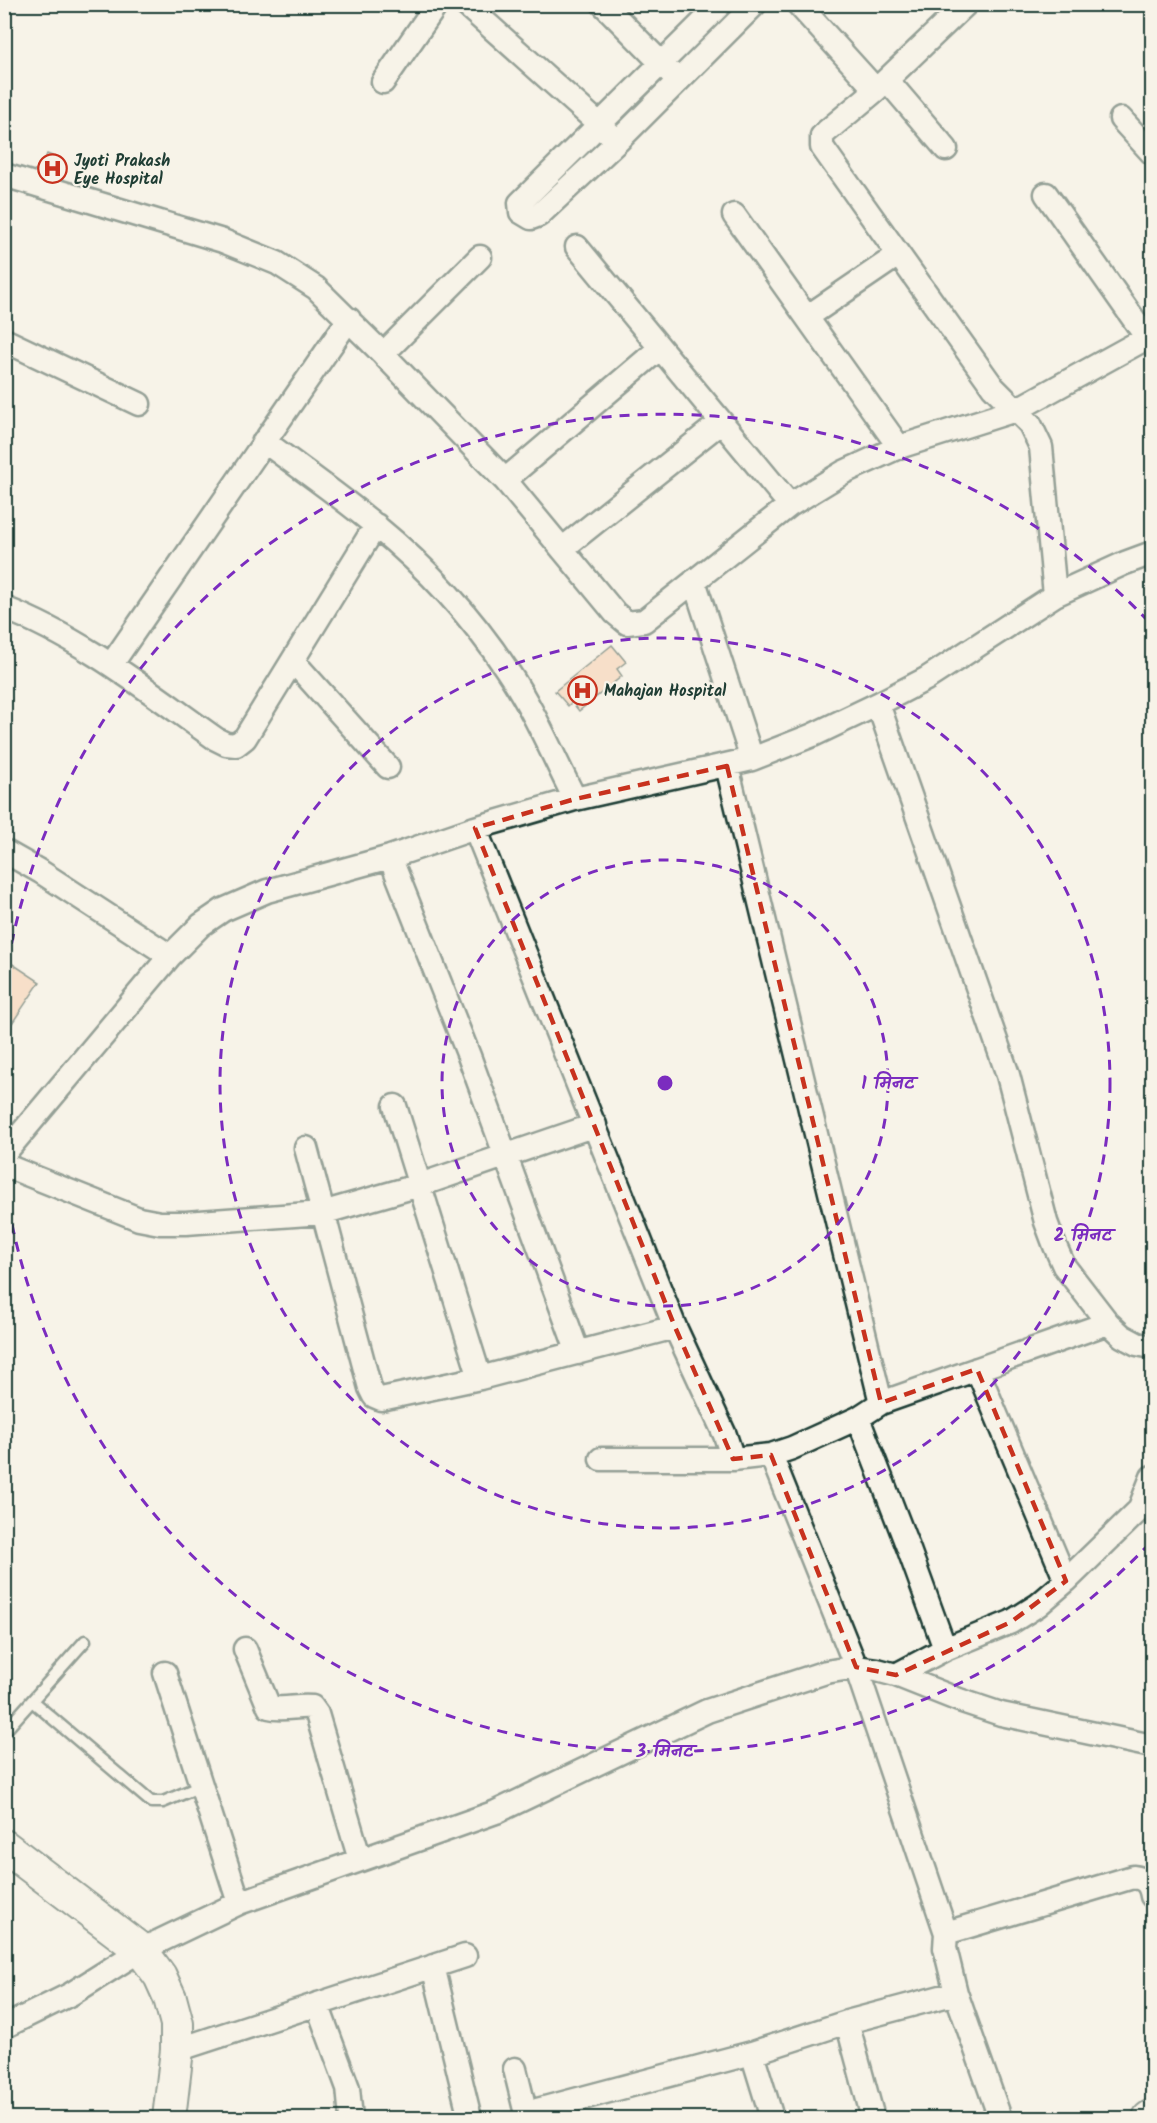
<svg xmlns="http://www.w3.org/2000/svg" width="1157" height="2123" viewBox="0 0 1157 2123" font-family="Kalam,'Playpen Sans Deva',sans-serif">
<rect width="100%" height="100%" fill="#f7f3e8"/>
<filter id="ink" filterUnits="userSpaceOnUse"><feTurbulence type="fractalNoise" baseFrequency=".0167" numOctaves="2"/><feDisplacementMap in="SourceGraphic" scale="12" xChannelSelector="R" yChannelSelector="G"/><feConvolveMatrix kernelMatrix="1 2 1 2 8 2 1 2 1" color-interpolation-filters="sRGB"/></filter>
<g filter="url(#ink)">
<path fill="#f5c8a4" stroke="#1f3d34" stroke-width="1.5" d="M 47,154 L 60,159 L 54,176 L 40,172 Z
M 612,645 L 626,662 L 617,669 L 622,676 L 579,711 L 572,702 L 568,706 L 555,691 Z
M 11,963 L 40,982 L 4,1035 L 4,972 Z"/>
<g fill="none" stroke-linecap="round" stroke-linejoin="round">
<defs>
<path id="lane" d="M 32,1701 L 151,1802 L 163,1802 L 201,1786
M 4,1732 L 85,1641"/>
<path id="street" d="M 465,4 L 609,133
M 603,4 L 671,73
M 721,4 L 524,199 L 520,203 L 521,212 L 531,218 L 539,215 L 618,141 L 755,4
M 798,4 L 876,90
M 966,4 L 876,90 L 827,131 L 822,136 L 822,147 L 993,387 L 1030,424 L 1041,447 L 1055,595
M 887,80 L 946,149
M 383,82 L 437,4
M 1121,119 L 1152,153
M 4,175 L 223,241 L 277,263 L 316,288 L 383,354 L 505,480 L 615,613 L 627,623 L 644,621 L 790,505 L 844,472 L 899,447 L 1016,410 L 1152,335
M 1046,194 L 1147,338
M 734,215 L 899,447
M 577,247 L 790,505
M 807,317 L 898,255
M 4,340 L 139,404
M 383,354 L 480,257
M 264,441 C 301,469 341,496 376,526 C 426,567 472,617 507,670 C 534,710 553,756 575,799
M 505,480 L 660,348
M 562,549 L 721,422
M 694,581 L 752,759
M 4,608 C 82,638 148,691 216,739 L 226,744 L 236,745 L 245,738 L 376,525
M 293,661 L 388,767
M 111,665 L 349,319
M 878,704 L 1008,1075 L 1046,1222 L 1055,1246 L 1064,1266 L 1108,1323 L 1122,1336 L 1137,1344 L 1152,1347
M 727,766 L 881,1403
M 475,828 L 675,1327 L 725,1435 L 733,1459
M 4,851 L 41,872 L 170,956
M 390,857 L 469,1056 L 578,1353
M 395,1106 L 480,1378
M 306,1148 L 370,1388 L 374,1396 L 381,1399 L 480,1378 L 675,1327
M 4,1154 L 170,956 L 201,925 L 223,910 L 267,891 L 390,857 L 475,828 L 575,799 L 752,759 L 813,735 L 878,704 L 926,679 L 1055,595 L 1125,563 L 1152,553
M 4,1165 L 139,1219 L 160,1223 L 186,1223 L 322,1213 L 420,1185 L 595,1125
M 977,1369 L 1066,1581
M 858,1418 L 909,1550 L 945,1649
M 771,1455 L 856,1667 L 946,1933 L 945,1948 L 956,1993 L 1000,2118
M 601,1459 L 733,1459 L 771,1455 L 792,1448 L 858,1418 L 881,1403 L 1108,1323
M 245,1649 L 269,1707 C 284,1711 297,1705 312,1707 L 317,1714 L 360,1860
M 165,1673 L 239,1903
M 896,1675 L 945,1649 L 1011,1622 L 1038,1605 L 1066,1581 L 1139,1510 L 1152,1477
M 946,1933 L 1133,1877 C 1145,1878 1150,1884 1152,1896
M 433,1966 L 470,2118
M 317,2004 L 348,2088 L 351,2118
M 847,2022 L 873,2118
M 4,2027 L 71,1994 L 141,1950 L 239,1903 L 496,1812 L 707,1711 L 826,1672 L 856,1667 L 877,1670 L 896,1675 L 959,1700 L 1001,1714 L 1152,1746
M 177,2050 L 465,1956
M 752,2053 L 772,2118
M 515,2069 L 527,2118
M 526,2113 L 752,2053 L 847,2022 L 956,1993"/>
<path id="secondary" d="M 4,1846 L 141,1950 L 160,1976 L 170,1998 L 177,2024 L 177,2050 L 169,2118
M 1149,2118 L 1152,2116"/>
</defs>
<use href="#lane" stroke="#1f3d34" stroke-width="15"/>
<use href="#street" stroke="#1f3d34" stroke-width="27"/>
<use href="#secondary" stroke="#1f3d34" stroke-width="36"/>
<use href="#lane" stroke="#f7f3e8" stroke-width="10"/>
<use href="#street" stroke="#f7f3e8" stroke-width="22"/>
<use href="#secondary" stroke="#f7f3e8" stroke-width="32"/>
</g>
</g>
<path d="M0 0H1157V2123H0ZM 727,766 L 881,1403 L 977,1369 L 1066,1581 L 1011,1622 L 896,1675 L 856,1667 L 771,1455 L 733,1459 L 675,1327 L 475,828 L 575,799 Z" fill="#f7f3e8" fill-opacity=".55" fill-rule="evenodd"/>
<path fill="none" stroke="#c8321e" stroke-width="4.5" stroke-dasharray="12 8" stroke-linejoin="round" d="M 727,766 L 881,1403 L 977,1369 L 1066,1581 L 1011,1622 L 896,1675 L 856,1667 L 771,1455 L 733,1459 L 675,1327 L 475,828 L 575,799 Z"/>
<g fill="none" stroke="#7b2cbf" stroke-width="3" stroke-dasharray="10 8">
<circle cx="665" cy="1083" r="223"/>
<circle cx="665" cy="1083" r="445"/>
<path d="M1150 1543A668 668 0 0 1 5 1187M5 979A668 668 0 0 1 1150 623"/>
</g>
<defs>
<symbol id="hospital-ring" viewBox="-11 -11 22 22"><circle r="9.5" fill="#f7f3e8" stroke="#c8321e" stroke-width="1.5"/><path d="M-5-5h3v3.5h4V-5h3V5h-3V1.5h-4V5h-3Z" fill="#c8321e"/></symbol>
</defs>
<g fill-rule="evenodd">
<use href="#hospital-ring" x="36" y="152" width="33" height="33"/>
<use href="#hospital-ring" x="566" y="674" width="33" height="33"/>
</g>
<g text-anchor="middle" stroke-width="4.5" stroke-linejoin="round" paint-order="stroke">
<g font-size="16" font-weight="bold" fill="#1f3d34" stroke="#f7f3e8" text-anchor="start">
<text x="74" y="166">Jyoti Prakash<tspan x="74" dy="18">Eye Hospital</tspan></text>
<text x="604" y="696">Mahajan Hospital</text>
</g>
</g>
<circle cx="665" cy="1083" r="9" fill="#7b2cbf" stroke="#f7f3e8" stroke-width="3"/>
<g font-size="18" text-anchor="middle" font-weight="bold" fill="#7b2cbf" stroke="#f7f3e8" stroke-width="4.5" stroke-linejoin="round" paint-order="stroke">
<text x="888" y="1089">1 मिनट</text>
<text x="1083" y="1241">2 मिनट</text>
<text x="665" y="1757">3 मिनट</text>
</g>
<rect width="1157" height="2123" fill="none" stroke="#f7f3e8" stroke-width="24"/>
<rect x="12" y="12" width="1133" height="2099" fill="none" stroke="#1f3d34" stroke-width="2" filter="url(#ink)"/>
</svg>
